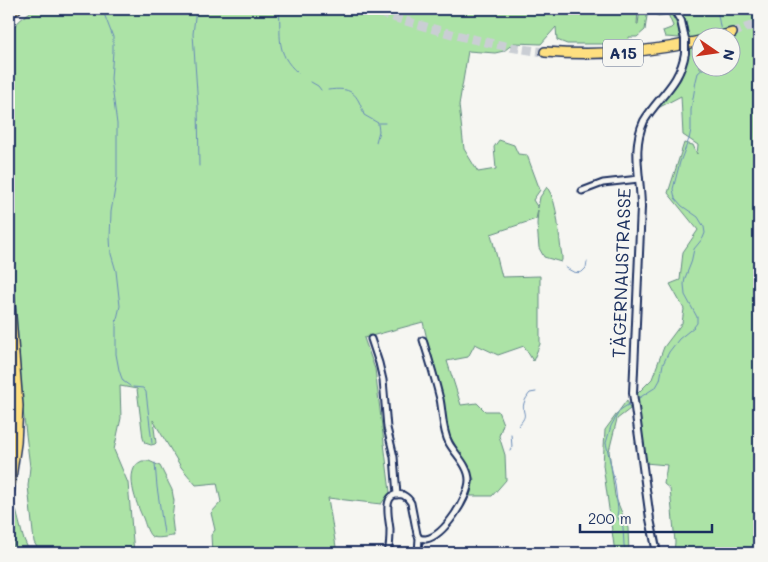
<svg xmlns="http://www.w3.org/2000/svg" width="768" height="562" viewBox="0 0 768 562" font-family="Mali,sans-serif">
<rect width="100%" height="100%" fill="#f6f6f2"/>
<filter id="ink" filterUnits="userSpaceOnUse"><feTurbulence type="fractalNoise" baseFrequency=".02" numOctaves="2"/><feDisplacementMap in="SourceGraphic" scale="10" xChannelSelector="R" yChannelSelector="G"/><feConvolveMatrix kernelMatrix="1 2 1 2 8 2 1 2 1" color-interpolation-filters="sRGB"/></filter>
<g filter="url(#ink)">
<path fill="#ace3a6" stroke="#648982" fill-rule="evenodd" d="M 35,9 L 638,9 L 637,24 L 638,24 L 640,9 L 648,9 L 645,30 L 637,37 L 629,37 L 628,44 L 567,44 L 557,40 L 556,27 L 541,44 L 514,43 L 504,51 L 495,53 L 468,51 L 459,105 L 464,149 L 478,172 L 496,169 L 494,147 L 499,140 L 514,145 L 518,154 L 527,155 L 540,190 L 533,200 L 538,208 L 540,197 L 547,187 C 559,204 558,235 562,256 L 562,260 L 561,262 L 544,257 L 539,248 L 537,224 L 538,210 L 536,219 L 491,234 L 502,277 L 540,276 L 540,344 L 533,361 L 524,346 L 498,355 L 475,344 L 468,357 L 447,361 L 461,405 L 477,403 L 485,411 L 498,411 L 503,424 L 499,436 L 505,455 L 506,480 L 492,496 L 470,496 L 474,479 L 449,434 L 423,322 L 364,338 L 375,369 L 390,492 L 381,504 L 328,498 L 337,553 L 212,553 L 211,535 L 215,530 L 211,513 L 221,502 L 217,483 L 196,485 L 181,467 L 153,420 L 156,443 L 155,444 L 151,445 L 145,443 L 143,438 L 137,389 L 120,386 L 121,418 L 114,450 L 128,483 L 134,553 L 40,553 L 34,542 L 28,486 L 30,467 L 21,394 L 9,233 L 9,33 C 16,23 25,15 35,9 Z
M 655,9 L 668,9 L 678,26 L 680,38 L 665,37 L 663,31 L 671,28 L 673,26 L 668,14 L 657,16 Z
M 677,9 L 759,9 L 759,553 L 674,553 L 675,542 L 670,489 L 664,484 L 667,465 L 645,463 L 636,395 L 652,379 L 664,347 L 682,323 L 684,309 L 670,284 L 680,280 L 683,252 L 698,230 L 668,193 L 684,143 L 693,145 L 697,154 L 698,145 L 683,135 L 681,96 L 658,108 L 681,79 L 689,52 L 687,27 ZM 700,38 L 730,38 L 730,68 L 700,68 Z
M 9,330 L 12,372 L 14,419 L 9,471 Z
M 627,400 L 630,409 L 617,419 L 609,451 L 615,496 L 628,528 L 629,553 L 615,553 L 603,465 L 605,430 Z
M 142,461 L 149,461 L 160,466 L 172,490 L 174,501 L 172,519 L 174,536 C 168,536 156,540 151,536 C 147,532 145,523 143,518 C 137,505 122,469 142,461 Z
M 16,510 L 23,537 L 30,553 L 13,553 Z"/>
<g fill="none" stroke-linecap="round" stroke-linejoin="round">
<path stroke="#678ab8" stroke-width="1" d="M 196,9 L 193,34 L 198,106 L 199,166
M 279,9 C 282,36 274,52 298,73
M 717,9 L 721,32
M 103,11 L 113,37 L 113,51 L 111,79 L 117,124 L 117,177 L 111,212 L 110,238 L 111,254 L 116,271 L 120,306 L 116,323 L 116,354 L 119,370 L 121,376 L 123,381 L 130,386
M 311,82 L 318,86 L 321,90
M 328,90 C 351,87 357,92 364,115 L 378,123 L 385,123
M 376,142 L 379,131 L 378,124
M 565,267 C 571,271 575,274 582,272 L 586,268 L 587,262
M 133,387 L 143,388 L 146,392 L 152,443
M 636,400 L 656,387 L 660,380 L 663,364 L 669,352 L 679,339 L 694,327 L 697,323 L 697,317 L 685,295 L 684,284 L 685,278 L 691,263 L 694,249 L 703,238 L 705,233 L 704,227 L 698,217 L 682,206 L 675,198 L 673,189 L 680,162 L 689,139 L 691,130 L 691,110 L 696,81 L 698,73 L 704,68
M 518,426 C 530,413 521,415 524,403 C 525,400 528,395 530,393 L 536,392
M 510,451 L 512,447 L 511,434
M 155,463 L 157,487 L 164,533
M 626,553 L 624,545 L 623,527 L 617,516 L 618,510 L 615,484 L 606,443 L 611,426 L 620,410 L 631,403"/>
<path stroke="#caced4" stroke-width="9" stroke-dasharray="9 4.5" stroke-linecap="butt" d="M 367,9 C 425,27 483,45 545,52
M 732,33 L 759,23"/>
<defs>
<path id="minor" d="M 582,191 L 603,183 L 639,179
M 371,339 L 379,363 L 383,380 L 387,428 L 391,444 L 394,457 L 397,495
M 388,553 C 390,545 390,537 390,529 C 389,518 381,490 403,495 C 407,497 409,499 411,503 L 417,534 L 419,538 C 422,539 423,539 426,539 C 444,536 469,497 469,480 C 469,466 455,454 449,443 C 442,430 443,413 440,399 C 435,379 429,359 423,340
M 418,553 L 419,538"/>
<path id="tertiary" d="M 674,9 L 681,21 L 685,39
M 657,553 L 650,519 L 633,393 L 641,207 C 641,178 631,149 644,121 C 659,96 680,84 685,53"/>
<path id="primary" d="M 9,291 L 18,406 L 16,443 L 9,492"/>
<path id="trunk" d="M 9,12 L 16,9
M 714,38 L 732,33
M 545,52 C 599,56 647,53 700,41"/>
</defs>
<use href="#minor" stroke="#1b2f5e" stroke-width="9"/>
<use href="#tertiary" stroke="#1b2f5e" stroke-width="10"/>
<use href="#primary" stroke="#1b2f5e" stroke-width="12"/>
<use href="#trunk" stroke="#1b2f5e" stroke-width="12"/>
<use href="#minor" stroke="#f6f6f2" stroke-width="5"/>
<use href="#tertiary" stroke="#f6f6f2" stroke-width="6"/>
<use href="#primary" stroke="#fedf80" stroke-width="9"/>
<use href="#trunk" stroke="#fedf80" stroke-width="9"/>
<defs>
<path id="tertiary-bridge" d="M 685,53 L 685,39"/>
</defs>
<use href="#tertiary-bridge" stroke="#1b2f5e" stroke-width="10" stroke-linecap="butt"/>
<use href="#tertiary-bridge" stroke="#f6f6f2" stroke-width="6"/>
</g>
</g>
<g text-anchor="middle" stroke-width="4" stroke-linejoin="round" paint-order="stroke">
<rect fill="#f6f6f2" stroke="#5d6b8a" stroke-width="1" x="603" y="39.5" width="40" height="27" rx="4"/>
<g font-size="16" font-weight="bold" fill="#1b2f5e">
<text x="623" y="59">A15</text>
</g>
<g font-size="18" fill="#1b2f5e" stroke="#f6f6f2">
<text transform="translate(622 273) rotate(-88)" y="6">TÄGERNAUSTRASSE</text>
</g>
</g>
<rect width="768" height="562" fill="none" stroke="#f6f6f2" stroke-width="30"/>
<rect x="15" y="15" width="738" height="532" fill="none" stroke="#1b2f5e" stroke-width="2" filter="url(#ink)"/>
<g transform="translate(716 52) rotate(103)"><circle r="24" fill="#f6f6f2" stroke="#9ea6b7"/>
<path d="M0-4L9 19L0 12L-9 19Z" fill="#c8321e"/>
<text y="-8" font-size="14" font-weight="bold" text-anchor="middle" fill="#1b2f5e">N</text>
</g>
<path d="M580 524v8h132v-8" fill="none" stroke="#1b2f5e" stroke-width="2.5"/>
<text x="588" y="524" font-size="15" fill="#1b2f5e" stroke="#f6f6f2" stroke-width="4" paint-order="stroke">200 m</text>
</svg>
